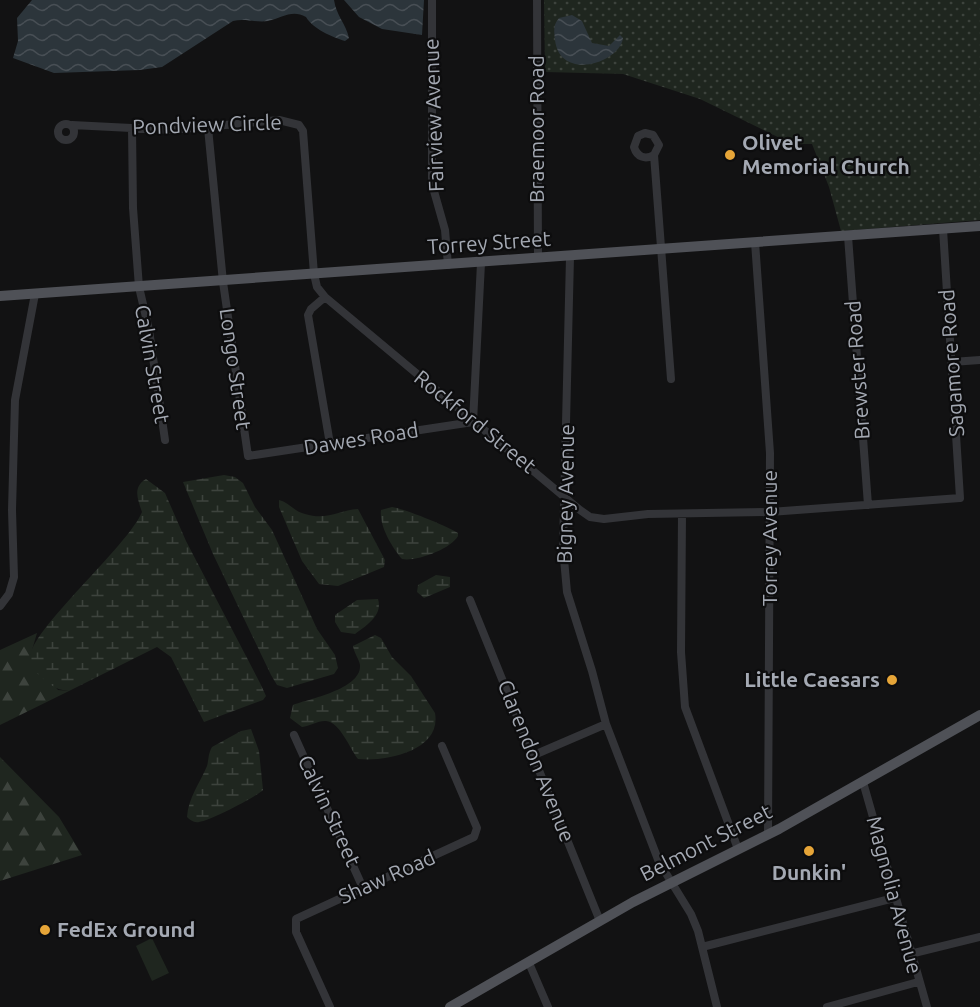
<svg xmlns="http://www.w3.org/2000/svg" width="980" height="1007" viewBox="0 0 980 1007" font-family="Ubuntu,sans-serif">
<defs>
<pattern id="grass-dots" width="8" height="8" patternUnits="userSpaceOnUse" patternTransform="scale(1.5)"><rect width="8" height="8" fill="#1f261f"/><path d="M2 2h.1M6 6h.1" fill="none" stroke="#3d433d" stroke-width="1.8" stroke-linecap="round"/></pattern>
<pattern id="forest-firs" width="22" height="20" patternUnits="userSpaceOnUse" patternTransform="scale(1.5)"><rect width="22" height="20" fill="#1f261f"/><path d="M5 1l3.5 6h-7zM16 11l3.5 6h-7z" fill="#3d433d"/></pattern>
<pattern id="wetland-marsh" width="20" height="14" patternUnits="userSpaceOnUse" patternTransform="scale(1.5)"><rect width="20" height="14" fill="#1f261f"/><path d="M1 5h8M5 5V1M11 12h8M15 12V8" fill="none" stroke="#3d433d"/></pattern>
<pattern id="water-waves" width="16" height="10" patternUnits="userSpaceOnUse" patternTransform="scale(1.5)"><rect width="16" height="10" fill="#2c353b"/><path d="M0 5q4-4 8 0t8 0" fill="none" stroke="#484f55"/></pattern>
</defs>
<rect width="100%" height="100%" fill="#121213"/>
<path fill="url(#grass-dots)" d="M 544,0 L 980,0 L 980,220 L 841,231 L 829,187 L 812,144 L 792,144 L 700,99 L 623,74 L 545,72 Z"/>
<path fill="url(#forest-firs)" d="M 37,633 L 30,657 L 58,690 L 69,691 L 0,725 L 0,650 Z
M 0,757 L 59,817 L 82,855 L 0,881 Z"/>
<path fill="url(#wetland-marsh)" d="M 224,475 L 235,477 L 243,483 L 255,507 L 272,530 L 317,629 L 335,655 L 338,668 L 334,674 L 287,688 L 277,685 L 271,675 L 213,554 L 183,482 Z
M 146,479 L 165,493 L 186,541 L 260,683 L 266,696 L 263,700 L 204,722 L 171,657 L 157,647 L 69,691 C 58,690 53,687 45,680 C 37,674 31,668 30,658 C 29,631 128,546 142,512 C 138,500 132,487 146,479 Z
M 279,500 C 288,502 295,512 305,514 C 327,521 339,510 358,509 L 385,560 L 384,567 L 338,586 L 319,584 L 302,561 L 279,507 Z
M 392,507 C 405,509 447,526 458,533 L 458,536 C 451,549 416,562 402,559 C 392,547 379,526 381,510 Z
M 436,575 L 450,577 L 450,587 L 424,598 L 417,592 L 418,585 Z
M 378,599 C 383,615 367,625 355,634 L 341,632 L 335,622 L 335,615 L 357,600 Z
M 375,635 L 381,638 L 392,657 L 411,676 L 435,713 C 442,751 385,762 358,759 C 350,749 340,722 326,721 C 319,720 310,726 302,727 L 290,718 L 293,705 C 309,699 362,689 360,665 C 359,659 354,653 353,646 Z
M 251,729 L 259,751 L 263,790 C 256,797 210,821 199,822 C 194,823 190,820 187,817 C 188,798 200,783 207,766 C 209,759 208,754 212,747 L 241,731 Z"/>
<path fill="#1f261f" d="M 152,938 L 169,973 L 152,981 L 136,946 Z"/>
<path fill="url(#water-waves)" d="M 32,0 L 334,0 C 336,15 346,24 349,38 L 345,41 C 332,37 313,29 306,17 C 292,9 282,18 268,21 C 257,23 245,18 233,21 L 162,67 L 140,70 L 54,73 L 13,58 L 18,41 L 17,18 Z
M 344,0 L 424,0 L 422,35 L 382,29 L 359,17 Z
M 572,15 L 582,21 L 592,43 L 609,46 L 620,35 L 623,38 C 620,63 560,82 555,40 C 554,31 553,25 559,18 Z"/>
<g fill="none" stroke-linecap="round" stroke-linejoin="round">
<path stroke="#333438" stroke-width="8" d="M 432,0 L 432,184 L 445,230 L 448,265
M 537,0 L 538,258
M58 132a8 8 0 1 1 16 0a8 8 0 1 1-16 0Z
M 72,125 L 171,130 L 279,120 L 299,125 L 303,131 L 314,274 L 317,287 L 325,297 L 580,510 L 590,517 L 604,519 L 648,514 L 770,512 L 960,498 L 943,229
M 132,128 L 133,208 L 139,287 L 149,330 L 165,440
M 208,128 L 223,282 L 248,456 L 473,422 L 481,263
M 654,155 C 645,160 637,157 634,147 L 638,136 L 645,133 L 653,135 L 659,145 L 654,155 L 671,379
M 848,236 L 868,505
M 755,242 L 770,453 L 768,835
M 570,257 L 563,548 L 567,592 L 592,671 L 606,724 L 659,862 L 691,914 L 698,931 L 717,1007
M 325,297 L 311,309 L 308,315 L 330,444
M 952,362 L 980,360
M 682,514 L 681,652 L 685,707 L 738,849
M 470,600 L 600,921
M 0,606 L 9,594 L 14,577 L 12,510 L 15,400 L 35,294
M 294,735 L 363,888
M 534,755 L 606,724
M 863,782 L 927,1007
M 702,947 L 894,898
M 910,954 L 980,937
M 529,963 L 548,1007
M 330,1007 L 296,932 L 296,919 L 474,837 L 477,828 L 442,746
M 827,1007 L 918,982"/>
<path stroke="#4f5157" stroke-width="10" d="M 0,296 L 980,226
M 450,1007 L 633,902 L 779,829 L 980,715"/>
</g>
<g fill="#e6a538" stroke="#0d0d0e" stroke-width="2">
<circle cx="730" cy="155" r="6"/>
<circle cx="892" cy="680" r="6"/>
<circle cx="809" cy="851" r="6"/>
<circle cx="45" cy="930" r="6"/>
</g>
<g text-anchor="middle" stroke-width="4.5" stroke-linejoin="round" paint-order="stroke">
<g font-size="21" fill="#a4a9b3" stroke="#0d0d0e">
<text transform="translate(434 115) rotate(-92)" y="7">Fairview Avenue</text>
<text transform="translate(207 125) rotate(-2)" y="7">Pondview Circle</text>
<text transform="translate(537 129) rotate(-90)" y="7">Braemoor Road</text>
<text transform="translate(489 243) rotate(-4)" y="7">Torrey Street</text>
<text transform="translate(952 363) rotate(-94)" y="7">Sagamore Road</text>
<text transform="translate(152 364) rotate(80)" y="7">Calvin Street</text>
<text transform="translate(235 369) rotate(82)" y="7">Longo Street</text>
<text transform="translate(858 370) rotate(-94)" y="7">Brewster Road</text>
<text transform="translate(475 422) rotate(39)" y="7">Rockford Street</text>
<text transform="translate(361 439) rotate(-9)" y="7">Dawes Road</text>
<text transform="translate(566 494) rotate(-89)" y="7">Bigney Avenue</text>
<text transform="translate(770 538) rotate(-90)" y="7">Torrey Avenue</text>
<text transform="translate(536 761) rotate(68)" y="7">Clarendon Avenue</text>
<text transform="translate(329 811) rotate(65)" y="7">Calvin Street</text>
<text transform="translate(706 843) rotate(-27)" y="7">Belmont Street</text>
<text transform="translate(387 877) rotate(-24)" y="7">Shaw Road</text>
<text transform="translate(894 895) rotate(75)" y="7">Magnolia Avenue</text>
</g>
<g font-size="21" font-weight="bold" fill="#a4a9b3" stroke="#0d0d0e" text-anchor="start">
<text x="742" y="150">Olivet<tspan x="742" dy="24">Memorial Church</tspan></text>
<text x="880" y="687" text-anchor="end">Little Caesars</text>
<text x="809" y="880" text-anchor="middle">Dunkin'</text>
<text x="57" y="937">FedEx Ground</text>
</g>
</g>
</svg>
